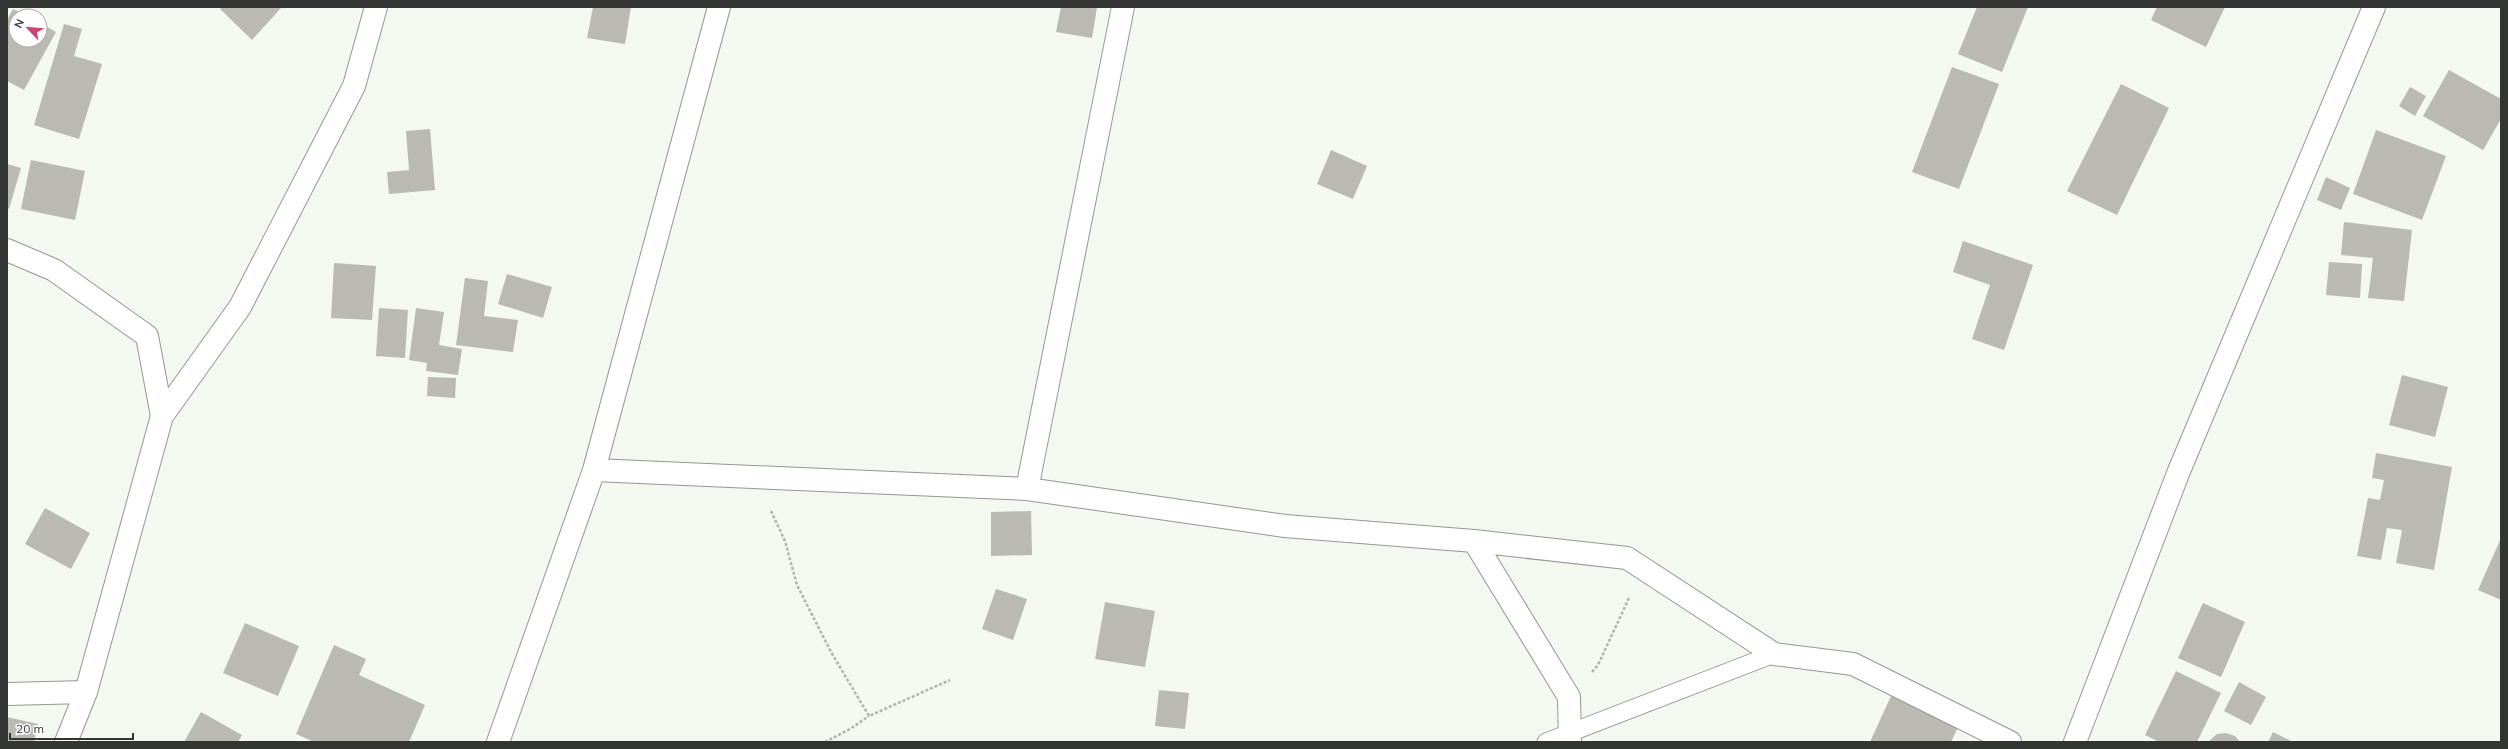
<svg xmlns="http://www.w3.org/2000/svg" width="2508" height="749" viewBox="0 0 2508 749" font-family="Mulish,sans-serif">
<rect width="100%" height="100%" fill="#f3f8f0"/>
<path fill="#babab2" d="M 223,7 L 280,7 L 281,8 L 252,40 L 220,9 Z
M 593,7 L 631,7 L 625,44 L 587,38 Z
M 1061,7 L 1097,7 L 1092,38 L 1056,32 Z
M 1977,7 L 2028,7 L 2002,72 L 1958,54 Z
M 2157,7 L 2225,7 L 2206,47 L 2151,20 Z
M 13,9 L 27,16 L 16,16 L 16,40 L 40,40 L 40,23 L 56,32 L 24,90 L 7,81 L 7,20 Z
M 64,24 L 82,29 L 74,56 L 102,64 L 79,139 L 34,125 Z
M 1952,67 L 1999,84 L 1959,189 L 1912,172 Z
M 2449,70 L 2501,99 L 2501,119 L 2483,150 L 2423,116 Z
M 2121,84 L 2169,108 L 2117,215 L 2067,191 Z
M 2410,87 L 2426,96 L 2415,116 L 2399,106 Z
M 430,129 L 435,190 L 389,194 L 387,172 L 409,170 L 406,131 Z
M 2376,130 L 2446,156 L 2422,220 L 2353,194 Z
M 1331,150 L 1367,166 L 1353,199 L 1317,184 Z
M 31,160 L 85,171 L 75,220 L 21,209 Z
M 7,164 L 21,168 L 9,209 L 7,208 Z
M 2326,177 L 2350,188 L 2341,210 L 2317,200 Z
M 2344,222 L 2412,230 L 2404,301 L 2368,298 L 2373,258 L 2341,255 Z
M 1963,241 L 2033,265 L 2004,350 L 1972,339 L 1990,285 L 1953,272 Z
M 2329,262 L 2362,264 L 2360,298 L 2326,295 Z
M 334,263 L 376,266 L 372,320 L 331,318 Z
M 507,274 L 552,287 L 543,318 L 498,304 Z
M 465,278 L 488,281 L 484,316 L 518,320 L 513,352 L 456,345 Z
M 379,308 L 408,310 L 405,358 L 376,356 Z
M 416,308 L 444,312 L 439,345 L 462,349 L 458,375 L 426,371 L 427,363 L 409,360 Z
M 2402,375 L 2448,387 L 2435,437 L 2389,425 Z
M 428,377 L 456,378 L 455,398 L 427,396 Z
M 2376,453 L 2452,467 L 2434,570 L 2396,563 L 2402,530 L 2387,528 L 2381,560 L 2357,556 L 2368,498 L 2380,500 L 2384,480 L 2372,478 Z
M 45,508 L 90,533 L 71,569 L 25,544 Z
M 1031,511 L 1032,555 L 991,556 L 991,512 Z
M 2501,538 L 2501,600 L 2478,590 Z
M 996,589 L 1027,599 L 1013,640 L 982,629 Z
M 1105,602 L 1155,611 L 1145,667 L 1095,659 Z
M 2203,603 L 2245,622 L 2221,677 L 2178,658 Z
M 245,623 L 299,646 L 278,696 L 223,673 Z
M 334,645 L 366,659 L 359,675 L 425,705 L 409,742 L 314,742 L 296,734 Z
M 2176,671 L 2221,693 L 2197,742 L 2159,742 L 2145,735 Z
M 2239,682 L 2266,697 L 2251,725 L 2224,711 Z
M 1159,690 L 1189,693 L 1185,729 L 1155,726 Z
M 1891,696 L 1958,727 L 1951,742 L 1870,742 Z
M 201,712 L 242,735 L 238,742 L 184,742 Z
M 7,717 L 38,724 L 34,742 L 7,742 Z
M 2273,732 L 2293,742 L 2268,742 Z
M 2226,733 L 2235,736 L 2240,742 L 2208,742 L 2217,734 Z"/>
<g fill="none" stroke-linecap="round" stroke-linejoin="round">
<defs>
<path id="service" d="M 1546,742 L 1774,654"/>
<path id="minor" d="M 7,250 L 54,270 L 147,336 L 162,416 L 86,692 L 66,742
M 162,416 L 240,307 L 354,86 L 376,7
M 594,470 L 1027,489 L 1285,526 L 1474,541 L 1627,558 L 1774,654 L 1853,664 L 2010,742
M 1027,489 L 1123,7
M 1474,541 L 1569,697 L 1570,742
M 7,694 L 86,692
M 498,742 L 594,470 L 719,7
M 2075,742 L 2179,471 L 2374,7"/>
</defs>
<use href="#service" stroke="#939891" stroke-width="19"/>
<use href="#minor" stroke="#939891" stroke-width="24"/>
<path stroke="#b0b4ad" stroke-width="2.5" stroke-dasharray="3 2" stroke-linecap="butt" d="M 771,511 L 785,541 L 797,585 L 831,652 L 869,716 L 950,680
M 1592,672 L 1598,665 L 1629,598
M 825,742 L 850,729 L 869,716"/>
<use href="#service" stroke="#fff" stroke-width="17"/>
<use href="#minor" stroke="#fff" stroke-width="22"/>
</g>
<rect width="2508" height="749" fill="none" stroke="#333532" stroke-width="16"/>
<g transform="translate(28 28) rotate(296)"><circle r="19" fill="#ffffff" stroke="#adaead"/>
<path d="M0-3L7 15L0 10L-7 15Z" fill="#d24470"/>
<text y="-6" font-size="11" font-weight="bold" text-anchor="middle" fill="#333532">N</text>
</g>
<path d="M10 733v6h123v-6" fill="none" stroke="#333532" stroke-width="2"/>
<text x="16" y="733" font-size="12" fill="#333532" stroke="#ffffff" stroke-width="3" paint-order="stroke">20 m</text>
</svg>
